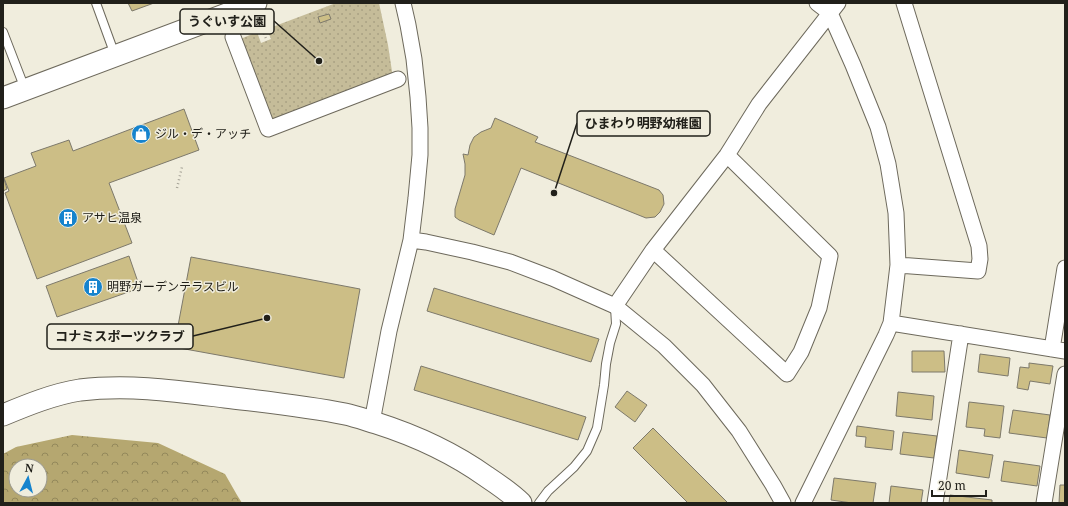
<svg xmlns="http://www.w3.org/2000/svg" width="1068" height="506" viewBox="0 0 1068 506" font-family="'Noto Serif','Noto Sans JP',serif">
<defs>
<pattern id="forest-crowns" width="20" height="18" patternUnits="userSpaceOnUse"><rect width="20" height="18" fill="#b5a770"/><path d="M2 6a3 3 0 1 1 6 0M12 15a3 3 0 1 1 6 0" fill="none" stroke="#93885b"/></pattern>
<pattern id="park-dots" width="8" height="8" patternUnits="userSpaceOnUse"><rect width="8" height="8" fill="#c5bc99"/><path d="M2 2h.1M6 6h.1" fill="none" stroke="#a9a183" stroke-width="1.8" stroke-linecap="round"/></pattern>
</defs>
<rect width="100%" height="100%" fill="#f0eddd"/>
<path fill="url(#forest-crowns)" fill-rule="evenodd" d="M 72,435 L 158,443 L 225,474 L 237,495 L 242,503 L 3,503 L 3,454 L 16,447 ZM 16,466 L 40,466 L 40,490 L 16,490 Z"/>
<path fill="url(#park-dots)" d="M 336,3 L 379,3 L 388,45 L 393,78 L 270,124 L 238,40 L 257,32 L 261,43 L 271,39 L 267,29 Z"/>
<path fill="#ccbe86" stroke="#7d796b" d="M 128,3 L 154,3 L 132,11 Z
M 329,14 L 331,19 L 320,23 L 318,17 Z
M 184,109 L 199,150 L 109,183 L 132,243 L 37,279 L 5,193 L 9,191 L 4,178 L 36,166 L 31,153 L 69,140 L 73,151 Z
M 495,118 L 538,137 L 535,142 L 659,190 L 663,195 L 664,204 L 660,212 L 655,217 L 646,218 L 521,168 L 494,235 L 459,220 L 455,217 L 455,209 L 465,175 L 465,164 L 463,154 L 468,155 L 470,145 L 474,137 L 481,132 L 491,128 Z
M 4,179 L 7,189 L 3,191 L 3,180 Z
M 129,256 L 140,288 L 57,317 L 46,286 Z
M 191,257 L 360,289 L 344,378 L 174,347 Z
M 434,288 L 599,339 L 591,362 L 427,311 Z
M 912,351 L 944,351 L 945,372 L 912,372 Z
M 980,354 L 1010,358 L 1008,376 L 978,372 Z
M 1029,363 L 1053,366 L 1050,384 L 1030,381 L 1028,390 L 1017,388 L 1020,367 L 1029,368 Z
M 421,366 L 586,417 L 578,440 L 414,390 Z
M 627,391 L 647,405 L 635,422 L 615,407 Z
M 898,392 L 934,396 L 932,420 L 896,416 Z
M 969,402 L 1004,406 L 1000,438 L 984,436 L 985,429 L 966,427 Z
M 1013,410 L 1050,415 L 1047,438 L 1009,433 Z
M 857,426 L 894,431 L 892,450 L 865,447 L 866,437 L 856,436 Z
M 653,428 L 728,503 L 688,503 L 633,448 Z
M 903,432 L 937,436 L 934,458 L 900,454 Z
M 959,450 L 993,455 L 989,478 L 956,473 Z
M 1004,461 L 1040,466 L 1037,486 L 1001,481 Z
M 834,478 L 876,483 L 873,503 L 852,503 L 831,500 Z
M 1060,485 L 1065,485 L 1065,503 L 1059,503 Z
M 891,486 L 923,490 L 921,503 L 889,503 Z
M 950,495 L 992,500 L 992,503 L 949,503 Z"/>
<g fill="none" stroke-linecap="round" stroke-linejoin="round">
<defs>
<path id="lane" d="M 96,3 L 115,55
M 3,32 L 25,89
M 539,503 L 548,491 L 574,467 L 587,451 L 597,428 L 604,385 L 606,364 L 610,343 L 616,324 L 615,307"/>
<path id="street" d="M 233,37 L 268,129 L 398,79
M 411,240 L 426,242 L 472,252 L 510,262 L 552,278 L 615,306 L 664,346 L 703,385 L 739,431 L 773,485 L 783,503
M 653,250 L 787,374 L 801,352 L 819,308 L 830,256 L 727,155
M 898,265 L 978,271 L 980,259 L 979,246 L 904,3
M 615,306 L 653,250 L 727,155 L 759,104 L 838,3
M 891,323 L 1065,351
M 1052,349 L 1065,268
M 372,422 L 389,331 L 411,240 L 416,198 L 420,155 L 420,128 L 418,97 L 414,59 L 408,25 L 403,3
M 803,503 L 886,335 L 891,323 L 896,282 L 898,265 L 896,213 L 888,164 L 878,127 L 853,65 L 830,13 L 817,3
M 935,503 L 961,334
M 1044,503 L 1065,374"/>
<path id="secondary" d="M 3,98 L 256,3
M 3,415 C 27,405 54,394 80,390 C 129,384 177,391 225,397 C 265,402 305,406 345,414 C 355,416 366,420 376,423 C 417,436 452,452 487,477 C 499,485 511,493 521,503"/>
</defs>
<use href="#lane" stroke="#6d695c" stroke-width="10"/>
<use href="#street" stroke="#6d695c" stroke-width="17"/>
<use href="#secondary" stroke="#6d695c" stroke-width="23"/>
<path stroke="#a6a397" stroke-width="2.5" stroke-dasharray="1 3" stroke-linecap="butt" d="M 261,26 L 267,41
M 177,188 L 182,167"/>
<use href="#lane" stroke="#fff" stroke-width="8"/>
<use href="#street" stroke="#fff" stroke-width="15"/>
<use href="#secondary" stroke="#fff" stroke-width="21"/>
</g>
<defs>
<symbol id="shop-disc" viewBox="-11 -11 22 22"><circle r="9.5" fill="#1583cd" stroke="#f0eddd"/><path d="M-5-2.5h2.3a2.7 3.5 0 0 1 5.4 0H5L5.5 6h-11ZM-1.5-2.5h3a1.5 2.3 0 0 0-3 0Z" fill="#fff"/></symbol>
<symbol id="building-disc" viewBox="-11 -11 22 22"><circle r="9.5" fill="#1583cd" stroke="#f0eddd"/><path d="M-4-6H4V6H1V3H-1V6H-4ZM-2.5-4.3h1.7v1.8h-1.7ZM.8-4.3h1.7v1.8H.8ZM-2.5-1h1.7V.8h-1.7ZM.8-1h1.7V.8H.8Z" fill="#fff"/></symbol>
</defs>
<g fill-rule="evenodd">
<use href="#shop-disc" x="130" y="123" width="22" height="22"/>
<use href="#building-disc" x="57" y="207" width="22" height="22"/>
<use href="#building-disc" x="82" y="276" width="22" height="22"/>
</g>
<g text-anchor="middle" stroke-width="3" stroke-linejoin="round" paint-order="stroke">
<g font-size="12" fill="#21201a" stroke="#f0eddd" text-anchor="start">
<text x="155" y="138">ジル・デ・アッチ</text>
<text x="82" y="222">アサヒ温泉</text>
<text x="107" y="291">明野ガーデンテラスビル</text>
</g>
</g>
<path fill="none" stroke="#21201a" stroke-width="1.5" d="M319 61L274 21M554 193L577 123M267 318L193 336"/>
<g fill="#21201a" stroke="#f0eddd" stroke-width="1.5">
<circle cx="319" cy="61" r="4"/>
<circle cx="554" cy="193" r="4"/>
<circle cx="267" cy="318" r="4"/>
</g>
<g fill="#f0eddd" stroke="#21201a" stroke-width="1.5">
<rect x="180" y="9" width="94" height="25" rx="4"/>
<rect x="577" y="111" width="133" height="25" rx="4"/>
<rect x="47" y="324" width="146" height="25" rx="4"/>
</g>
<g font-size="13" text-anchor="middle" font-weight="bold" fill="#21201a">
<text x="227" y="26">うぐいす公園</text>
<text x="643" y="128">ひまわり明野幼稚園</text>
<text x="120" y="341">コナミスポーツクラブ</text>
</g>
<rect width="1068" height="506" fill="none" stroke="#21201a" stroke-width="8"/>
<g transform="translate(28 478) rotate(7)"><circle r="19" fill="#f0eddd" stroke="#9d9b8f"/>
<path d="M0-3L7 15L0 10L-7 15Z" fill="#1583cd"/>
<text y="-6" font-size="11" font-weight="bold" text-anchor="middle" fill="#21201a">N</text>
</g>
<path d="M932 490v6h54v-6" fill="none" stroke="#21201a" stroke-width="2"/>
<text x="938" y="490" font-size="12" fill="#21201a" stroke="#f0eddd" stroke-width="3" paint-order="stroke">20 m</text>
</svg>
